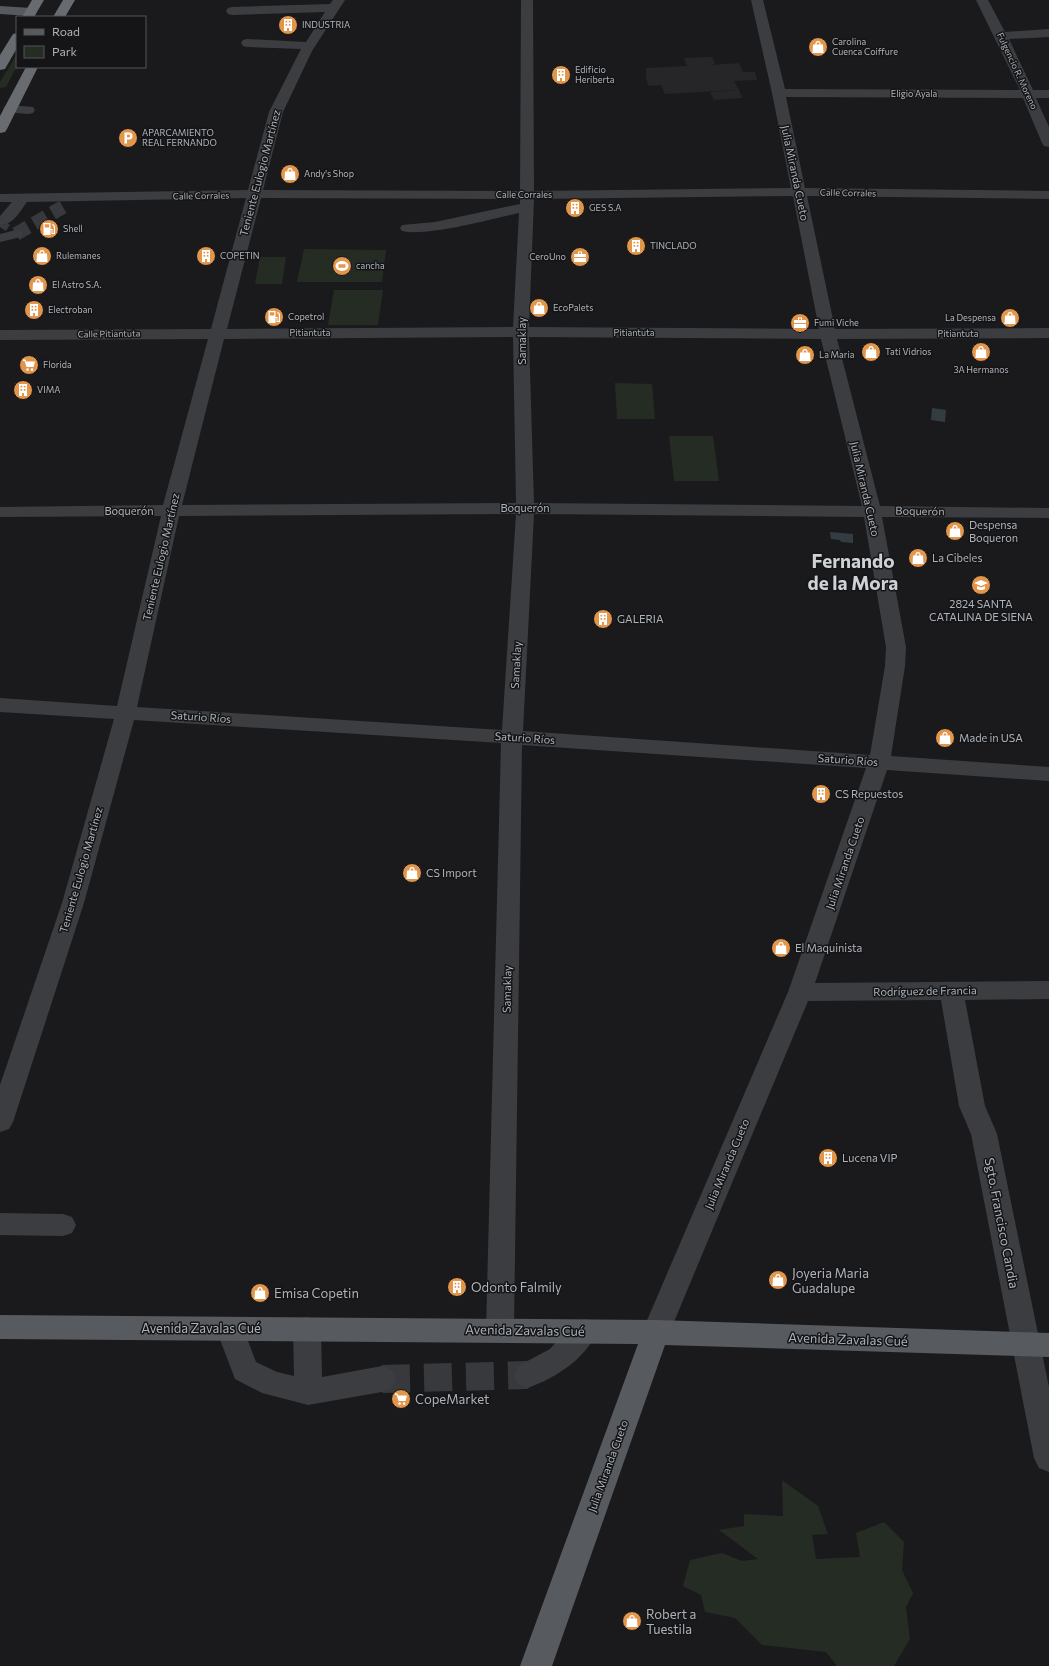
<svg xmlns="http://www.w3.org/2000/svg" width="1049" height="1666" viewBox="0 0 1049 1666" font-family="Commissioner,sans-serif">
<rect width="100%" height="100%" fill="#1a1a1c"/>
<path fill="#262629" d="M 712,57 L 715,64 L 711,65 L 739,63 L 743,72 L 755,72 L 757,80 L 734,81 L 743,98 L 714,100 L 710,92 L 737,90 L 665,94 L 661,85 L 648,86 L 646,77 L 646,68 L 687,66 L 684,58 Z"/>
<path fill="#242c24" d="M 17,54 L 17,66 L 6,87 L 0,88 L 0,82 Z
M 304,249 L 386,250 L 382,282 L 297,282 Z
M 260,257 L 286,257 L 282,284 L 255,284 Z
M 334,290 L 383,290 L 378,325 L 328,325 Z
M 615,383 L 652,384 L 655,419 L 617,419 Z
M 669,436 L 713,436 L 719,481 L 674,481 Z
M 782,1480 L 818,1506 L 828,1534 L 812,1535 L 816,1559 L 860,1557 L 856,1533 L 884,1522 L 904,1542 L 902,1570 L 913,1593 L 906,1607 L 910,1639 L 894,1666 L 837,1666 L 826,1652 L 762,1645 L 735,1618 L 705,1612 L 701,1595 L 683,1586 L 690,1560 L 722,1553 L 742,1561 L 758,1559 L 719,1530 L 744,1526 L 744,1514 L 783,1516 Z"/>
<path fill="#333d41" d="M 932,408 L 946,410 L 945,422 L 931,420 Z
M 830,532 L 853,534 L 853,543 L 841,542 L 840,540 L 831,539 Z"/>
<g fill="none" stroke-linecap="round" stroke-linejoin="round">
<path stroke="#37393c" stroke-width="14" stroke-dasharray="14 7" stroke-linecap="butt" d="M 0,227 L 4,221
M 16,234 L 63,207"/>
<path stroke="#37393c" stroke-width="28" stroke-dasharray="28 14" stroke-linecap="butt" d="M 382,1379 L 528,1375"/>
<path fill="#3b3d40" fill-rule="evenodd" d="M 333,0 L 345,0 L 312,51 L 283,112 L 263,190 L 520,191 L 521,0 L 533,0 L 534,191 L 791,188 L 772,93 L 751,0 L 763,0 L 785,89 L 1020,90 L 976,0 L 988,0 L 1005,32 L 1049,29 L 1049,37 L 1009,39 L 1033,90 L 1049,90 L 1049,98 L 1036,98 L 1049,127 L 1049,147 L 1044,146 L 1042,143 L 1023,98 L 786,97 L 805,188 L 1049,191 L 1049,199 L 807,196 L 835,329 L 1049,328 L 1049,338 L 837,339 L 880,506 L 1049,508 L 1049,518 L 882,517 L 906,647 L 905,666 L 891,756 L 1049,767 L 1049,781 L 887,770 L 815,983 L 1049,981 L 1049,999 L 965,1000 L 985,1106 L 997,1134 L 1049,1387 L 1049,1472 L 1039,1468 L 1034,1458 L 971,1134 L 959,1106 L 941,1000 L 808,1001 L 666,1341 L 656,1344 L 646,1341 L 642,1332 L 788,992 L 866,768 L 522,745 L 514,1330 L 510,1339 L 500,1342 L 490,1339 L 486,1330 L 501,743 L 134,720 L 84,903 L 13,1122 L 9,1129 L 0,1132 L 0,1085 L 62,903 L 114,719 L 0,712 L 0,698 L 117,706 L 161,516 L 0,517 L 0,507 L 163,505 L 208,339 L 0,340 L 0,330 L 211,329 L 246,198 L 27,202 C 21,210 12,227 0,224 L 0,216 L 12,202 L 0,202 L 0,194 L 248,190 L 269,112 L 301,49 L 247,47 L 243,46 L 241,43 L 243,40 L 247,39 L 306,42 L 325,12 L 232,15 L 228,14 L 226,11 L 228,8 L 232,7 L 330,4 ZM 793,196 L 819,329 L 529,327 L 534,199 ZM 261,198 L 520,199 L 520,204 L 435,222 L 402,225 L 400,228 L 402,231 C 427,237 492,219 519,213 L 513,327 L 227,329 ZM 513,337 L 516,503 L 182,505 L 224,339 ZM 529,337 L 821,339 L 862,506 L 534,503 ZM 516,514 L 502,730 L 137,707 L 179,516 ZM 534,514 L 864,517 L 886,647 L 885,666 L 870,755 L 523,731 Z
M 10,105 L 33,107 L 35,110 L 33,113 L 28,114 L 5,112 L 3,109 L 5,106 Z
M 16,230 L 21,231 L 23,234 L 21,237 L 0,242 L 0,234 Z
M 0,1213 L 63,1214 L 72,1217 L 76,1225 L 72,1233 L 63,1236 L 0,1235 Z
M 230,1317 L 240,1320 L 256,1362 L 277,1372 L 294,1376 L 293,1329 L 297,1320 L 307,1317 L 317,1320 L 321,1329 L 322,1377 L 382,1366 L 392,1370 L 396,1379 L 392,1388 L 382,1392 L 308,1405 L 262,1393 L 235,1379 L 216,1329 L 220,1320 Z
M 584,1319 L 594,1322 L 598,1331 C 584,1360 557,1377 528,1388 L 518,1384 L 514,1375 L 518,1366 L 550,1349 L 574,1322 Z"/>
<path fill="#575a5f" fill-rule="evenodd" d="M 0,6 L 31,8 L 35,9 L 37,12 L 35,15 L 31,16 L 0,14 Z
M 0,1315 L 656,1320 L 1049,1333 L 1049,1357 L 665,1345 L 552,1666 L 520,1666 L 638,1344 L 0,1339 Z"/>
<path fill="#686c71" fill-rule="evenodd" d="M 32,0 L 44,0 L 34,17 L 22,17 Z
M 63,0 L 75,0 L 65,17 L 53,17 Z
M 17,33 L 17,48 L 5,69 L 0,70 L 0,55 L 13,34 Z
M 26,67 L 38,67 L 7,129 L 5,132 L 0,133 L 0,116 Z"/>
</g>
<defs>
<symbol id="building-disc" viewBox="-11 -11 22 22"><circle r="9.5" fill="#e2964b" stroke="#151517"/><path d="M-4-6H4V6H1V3H-1V6H-4ZM-2.5-4.3h1.7v1.8h-1.7ZM.8-4.3h1.7v1.8H.8ZM-2.5-1h1.7V.8h-1.7ZM.8-1h1.7V.8H.8Z" fill="#fff"/></symbol>
<symbol id="shop-disc" viewBox="-11 -11 22 22"><circle r="9.5" fill="#e2964b" stroke="#151517"/><path d="M-5-2.5h2.3a2.7 3.5 0 0 1 5.4 0H5L5.5 6h-11ZM-1.5-2.5h3a1.5 2.3 0 0 0-3 0Z" fill="#fff"/></symbol>
<symbol id="parking-disc" viewBox="-11 -11 22 22"><circle r="9.5" fill="#e2964b" stroke="#151517"/><path d="M-3.5-5.5H1a3.5 3.5 0 0 1 0 7H-1V5.5H-3.5ZM-1-3.4V-.6H.8a1.4 1.4 0 0 0 0-2.8Z" fill="#fff"/></symbol>
<symbol id="fuel-disc" viewBox="-11 -11 22 22"><circle r="9.5" fill="#e2964b" stroke="#151517"/><path d="M-5.5-6h7V0h2V4h1.3V-2.5L3-4.5l.8-.8L6-3V5H2.5V1h-1V6h-7ZM-4.2-4.7v3.2H.2V-4.7Z" fill="#fff"/></symbol>
<symbol id="office-disc" viewBox="-11 -11 22 22"><circle r="9.5" fill="#e2964b" stroke="#151517"/><path d="M-6-3h4V-5.5h4V-3h4V5H-6ZM-1-4.5V-3h2v-1.5ZM-6 0V1H6V0Z" fill="#fff"/></symbol>
<symbol id="stadium-disc" viewBox="-11 -11 22 22"><circle r="9.5" fill="#e2964b" stroke="#151517"/><path d="M0-5a6.5 5 0 1 0 0 10a6.5 5 0 1 0 0-10ZM-3.5-1.8h7v3.6h-7Z" fill="#fff"/></symbol>
<symbol id="supermarket-disc" viewBox="-11 -11 22 22"><circle r="9.5" fill="#e2964b" stroke="#151517"/><path d="M-6-5.5h2.5l.6 2H6L4.5 2H-2.5L-4.4-4H-6ZM-1.5 3.2a1.3 1.3 0 1 0 .1 0ZM3 3.2a1.3 1.3 0 1 0 .1 0Z" fill="#fff"/></symbol>
<symbol id="school-disc" viewBox="-11 -11 22 22"><circle r="9.5" fill="#e2964b" stroke="#151517"/><path d="M0-5L7-2L0 1L-7-2ZM-4 1L0 2.5L4 1V4Q0 6-4 4Z" fill="#fff"/></symbol>
</defs>
<g fill-rule="evenodd">
<use href="#building-disc" x="277" y="14" width="22" height="22"/>
<use href="#shop-disc" x="807" y="36" width="22" height="22"/>
<use href="#building-disc" x="550" y="64" width="22" height="22"/>
<use href="#parking-disc" x="117" y="127" width="22" height="22"/>
<use href="#shop-disc" x="279" y="163" width="22" height="22"/>
<use href="#building-disc" x="564" y="197" width="22" height="22"/>
<use href="#fuel-disc" x="38" y="218" width="22" height="22"/>
<use href="#building-disc" x="625" y="235" width="22" height="22"/>
<use href="#shop-disc" x="31" y="245" width="22" height="22"/>
<use href="#building-disc" x="195" y="245" width="22" height="22"/>
<use href="#office-disc" x="569" y="246" width="22" height="22"/>
<use href="#stadium-disc" x="331" y="255" width="22" height="22"/>
<use href="#shop-disc" x="27" y="274" width="22" height="22"/>
<use href="#shop-disc" x="528" y="297" width="22" height="22"/>
<use href="#building-disc" x="23" y="299" width="22" height="22"/>
<use href="#fuel-disc" x="263" y="306" width="22" height="22"/>
<use href="#shop-disc" x="999" y="307" width="22" height="22"/>
<use href="#office-disc" x="789" y="312" width="22" height="22"/>
<use href="#shop-disc" x="860" y="341" width="22" height="22"/>
<use href="#shop-disc" x="970" y="341" width="22" height="22"/>
<use href="#shop-disc" x="794" y="344" width="22" height="22"/>
<use href="#supermarket-disc" x="18" y="354" width="22" height="22"/>
<use href="#building-disc" x="12" y="379" width="22" height="22"/>
<use href="#shop-disc" x="944" y="520" width="22" height="22"/>
<use href="#shop-disc" x="907" y="547" width="22" height="22"/>
<use href="#school-disc" x="970" y="574" width="22" height="22"/>
<use href="#building-disc" x="592" y="608" width="22" height="22"/>
<use href="#shop-disc" x="934" y="727" width="22" height="22"/>
<use href="#building-disc" x="810" y="783" width="22" height="22"/>
<use href="#shop-disc" x="401" y="862" width="22" height="22"/>
<use href="#shop-disc" x="770" y="937" width="22" height="22"/>
<use href="#building-disc" x="817" y="1147" width="22" height="22"/>
<use href="#shop-disc" x="767" y="1269" width="22" height="22"/>
<use href="#building-disc" x="446" y="1276" width="22" height="22"/>
<use href="#shop-disc" x="249" y="1282" width="22" height="22"/>
<use href="#supermarket-disc" x="390" y="1388" width="22" height="22"/>
<use href="#shop-disc" x="621" y="1610" width="22" height="22"/>
</g>
<g text-anchor="middle" stroke-width="3" stroke-linejoin="round" paint-order="stroke">
<g font-size="9" fill="#adb3ba" stroke="#151517" text-anchor="start">
<text x="302" y="28">INDUSTRIA</text>
<text x="832" y="45">Carolina<tspan x="832" dy="10">Cuenca Coiffure</tspan></text>
<text x="575" y="73">Edificio<tspan x="575" dy="10">Heriberta</tspan></text>
<text x="142" y="136">APARCAMIENTO<tspan x="142" dy="10">REAL FERNANDO</tspan></text>
<text x="304" y="177">Andy's Shop</text>
<text x="589" y="211">GES S.A</text>
<text x="63" y="232">Shell</text>
<text x="650" y="249">TINCLADO</text>
<text x="56" y="259">Rulemanes</text>
<text x="220" y="259">COPETIN</text>
<text x="566" y="260" text-anchor="end">CeroUno</text>
<text x="356" y="269">cancha</text>
<text x="52" y="288">El Astro S.A.</text>
<text x="553" y="311">EcoPalets</text>
<text x="48" y="313">Electroban</text>
<text x="288" y="320">Copetrol</text>
<text x="996" y="321" text-anchor="end">La Despensa</text>
<text x="814" y="326">Fumi Viche</text>
<text x="885" y="355">Tati Vidrios</text>
<text x="819" y="358">La Maria</text>
<text x="43" y="368">Florida</text>
<text x="981" y="373" text-anchor="middle">3A Hermanos</text>
<text x="37" y="393">VIMA</text>
</g>
<g font-size="9" fill="#adb3ba" stroke="#151517">
<text transform="translate(1017 71) rotate(65)" y="3">Fulgencio R. Moreno</text>
<text x="914" y="97">Eligio Ayala</text>
<text transform="translate(848 193) rotate(1)" y="3">Calle Corrales</text>
<text x="524" y="198">Calle Corrales</text>
<text transform="translate(201 196) rotate(-1)" y="3">Calle Corrales</text>
<text x="310" y="336">Pitiantuta</text>
<text x="634" y="336">Pitiantuta</text>
<text transform="translate(109 334) rotate(-1)" y="3">Calle Pitiantuta</text>
<text x="958" y="337">Pitiantuta</text>
</g>
<g font-size="11" fill="#adb3ba" stroke="#151517">
<text transform="translate(260 173) rotate(-75)" y="4">Teniente Eulogio Martínez</text>
<text transform="translate(795 173) rotate(78)" y="4">Julia Miranda Cueto</text>
<text transform="translate(522 341) rotate(-90)" y="4">Samaklay</text>
<text transform="translate(865 489) rotate(77)" y="4">Julia Miranda Cueto</text>
<text x="525" y="512">Boquerón</text>
<text x="129" y="515">Boquerón</text>
<text transform="translate(920 511) rotate(1)" y="4">Boquerón</text>
<text transform="translate(161 557) rotate(-77)" y="4">Teniente Eulogio Martínez</text>
<text transform="translate(516 665) rotate(-87)" y="4">Samaklay</text>
<text transform="translate(201 717) rotate(4)" y="4">Saturio Ríos</text>
<text transform="translate(525 738) rotate(4)" y="4">Saturio Ríos</text>
<text transform="translate(848 760) rotate(4)" y="4">Saturio Ríos</text>
<text transform="translate(845 863) rotate(-71)" y="4">Julia Miranda Cueto</text>
<text transform="translate(81 870) rotate(-74)" y="4">Teniente Eulogio Martínez</text>
<text transform="translate(507 989) rotate(-89)" y="4">Samaklay</text>
<text transform="translate(925 991) rotate(-1)" y="4">Rodríguez de Francia</text>
<text transform="translate(727 1164) rotate(-67)" y="4">Julia Miranda Cueto</text>
<text transform="translate(608 1466) rotate(-70)" y="4">Julia Miranda Cueto</text>
</g>
<g font-size="11" fill="#adb3ba" stroke="#151517" text-anchor="start">
<text x="969" y="529">Despensa<tspan x="969" dy="13">Boqueron</tspan></text>
<text x="932" y="562">La Cibeles</text>
<text x="981" y="608" text-anchor="middle">2824 SANTA<tspan x="981" dy="13">CATALINA DE SIENA</tspan></text>
<text x="617" y="623">GALERIA</text>
<text x="959" y="742">Made in USA</text>
<text x="835" y="798">CS Repuestos</text>
<text x="426" y="877">CS Import</text>
<text x="795" y="952">El Maquinista</text>
<text x="842" y="1162">Lucena VIP</text>
</g>
<g font-size="13" fill="#adb3ba" stroke="#151517">
<text transform="translate(1002 1223) rotate(79)" y="5">Sgto. Francisco Candia</text>
<text x="201" y="1333">Avenida Zavalas Cué</text>
<text transform="translate(525 1330) rotate(1)" y="5">Avenida Zavalas Cué</text>
<text transform="translate(848 1339) rotate(2)" y="5">Avenida Zavalas Cué</text>
</g>
<g font-size="13" fill="#adb3ba" stroke="#151517" text-anchor="start">
<text x="792" y="1278">Joyeria Maria<tspan x="792" dy="15">Guadalupe</tspan></text>
<text x="471" y="1292">Odonto Falmily</text>
<text x="274" y="1298">Emisa Copetin</text>
<text x="415" y="1404">CopeMarket</text>
<text x="646" y="1619">Robert a<tspan x="646" dy="15">Tuestila</tspan></text>
</g>
<g font-size="19" font-weight="bold" fill="#ced2d6" stroke="#151517">
<text x="853" y="568">Fernando<tspan x="853" dy="22">de la Mora</tspan></text>
</g>
</g>
<rect x="16" y="16" width="130" height="52" fill="#151517" stroke="#525458"/>
<rect x="24" y="29" width="20" height="6" fill="#575a5f" stroke="#525458"/>
<text x="52" y="36" font-size="12" fill="#adb3ba">Road</text>
<rect x="24" y="46" width="20" height="12" fill="#242c24" stroke="#525458"/>
<text x="52" y="56" font-size="12" fill="#adb3ba">Park</text>
</svg>
